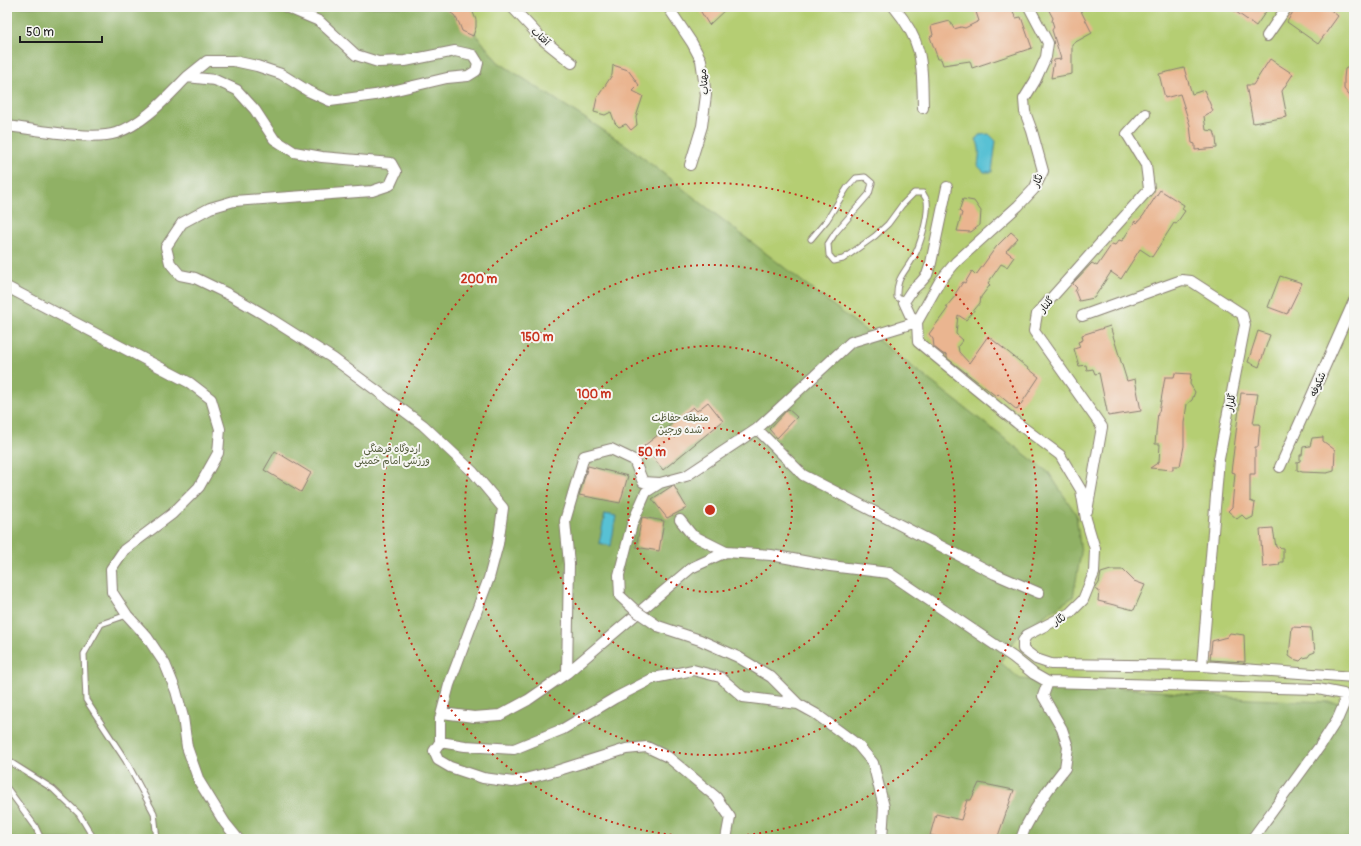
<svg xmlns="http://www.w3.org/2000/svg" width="1361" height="846" viewBox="0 0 1361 846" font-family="Pangolin,'Playpen Sans Arabic',sans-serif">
<rect width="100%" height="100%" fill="#f6f6f2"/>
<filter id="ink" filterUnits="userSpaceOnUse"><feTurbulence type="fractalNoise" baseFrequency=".025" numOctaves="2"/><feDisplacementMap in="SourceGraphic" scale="8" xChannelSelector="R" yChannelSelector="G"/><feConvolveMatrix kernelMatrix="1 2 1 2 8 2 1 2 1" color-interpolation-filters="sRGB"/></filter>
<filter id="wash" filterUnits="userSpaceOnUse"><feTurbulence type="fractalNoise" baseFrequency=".012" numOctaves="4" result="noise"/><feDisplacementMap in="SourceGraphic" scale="16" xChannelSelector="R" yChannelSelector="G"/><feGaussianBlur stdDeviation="0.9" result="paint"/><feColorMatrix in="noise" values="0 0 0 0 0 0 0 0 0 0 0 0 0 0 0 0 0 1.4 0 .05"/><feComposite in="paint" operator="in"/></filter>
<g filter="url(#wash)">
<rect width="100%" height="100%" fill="#f3e1c7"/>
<path fill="#b5ce73" stroke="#687548" d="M 7,7 L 1354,7 L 1354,839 L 7,839 Z"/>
<path fill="#90b165" stroke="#566640" d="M 7,7 L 454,7 L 498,62 L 629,147 L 1049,473 L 1076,514 L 1081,553 L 1073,597 L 1021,631 L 1000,662 L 1020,679 L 1249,699 L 1354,703 L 1354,839 L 7,839 Z"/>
<path fill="#58c1d4" stroke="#3a6e78" d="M 989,134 L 996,141 L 992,172 L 984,172 L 978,166 C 979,156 981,149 976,139 L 979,135 Z
M 605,514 L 616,516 L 611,546 L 599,543 Z"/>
<g id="blocks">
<path fill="#eab590" d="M 442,7 L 471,7 L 476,20 L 476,27 L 473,36 L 462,31 L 459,23 L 454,15 Z
M 698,7 L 728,7 L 709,25 Z
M 990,7 L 1011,7 L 1016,18 L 1021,17 L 1032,48 L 972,68 L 970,61 L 943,65 L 941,59 L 938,59 L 930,37 L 933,35 L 931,26 L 950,21 L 954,29 L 961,27 L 965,28 L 979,21 L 976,12 Z
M 1047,7 L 1079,7 L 1092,33 L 1072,44 L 1072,74 L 1051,78 L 1054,60 L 1061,59 L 1052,30 L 1054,27 L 1052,21 L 1053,18 Z
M 1229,7 L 1262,7 L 1267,10 L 1256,26 Z
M 1298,7 L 1327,7 L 1338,16 L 1318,44 L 1287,22 L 1294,10 L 1296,11 Z
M 1270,59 L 1293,74 L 1282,91 L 1287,117 L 1253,123 L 1246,85 L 1253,85 Z
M 1354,63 L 1354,101 L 1344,89 L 1344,78 L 1345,69 Z
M 613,65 L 628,70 L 639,85 L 633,91 L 643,96 L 636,117 L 637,125 L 631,130 L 626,124 L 619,127 L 615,123 L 611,112 L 605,115 L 594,112 L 597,98 L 612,75 Z
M 1184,68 L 1192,94 L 1204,90 L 1213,111 L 1204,116 L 1206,130 L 1214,131 L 1216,138 L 1217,148 L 1195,150 L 1195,144 L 1192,143 L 1190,125 L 1180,94 L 1165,98 L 1159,74 Z
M 1160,190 L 1184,205 L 1182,209 L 1185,211 L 1176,224 L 1174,223 L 1152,257 L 1140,249 L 1121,279 L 1111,272 L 1094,298 L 1079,301 L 1075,291 L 1077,288 L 1073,284 L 1073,283 L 1092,263 L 1097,266 L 1112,244 L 1115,245 L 1119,240 L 1122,241 L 1135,221 L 1137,223 L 1143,216 Z
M 963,199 L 974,201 L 981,211 L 980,225 L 971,232 L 957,231 L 962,213 L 959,211 Z
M 1011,232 L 1018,238 L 1006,251 L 1014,257 L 1007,267 L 1001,264 L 988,283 L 990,285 L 981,297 L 980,303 L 966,320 L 958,315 L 956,334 L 963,340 L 958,346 L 959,352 L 969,363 L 988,336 L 1039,377 L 1017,410 L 998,394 L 996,396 L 983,386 L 947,358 L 947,355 L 943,354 L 934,347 L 933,339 L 929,334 L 948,308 L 946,307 L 956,295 L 955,294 L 963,282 L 965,283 L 972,271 L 976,275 L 996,247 Z
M 1280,276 L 1302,283 L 1287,314 L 1268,307 Z
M 1110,326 L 1127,381 L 1135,379 L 1141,411 L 1108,416 L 1099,373 L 1095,374 L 1093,369 L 1087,370 L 1086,365 L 1079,366 L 1074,349 L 1080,347 L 1078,342 L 1083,340 L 1082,335 Z
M 1258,331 L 1270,335 L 1259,367 L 1248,362 Z
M 1175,373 L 1191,374 L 1190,384 L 1195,392 L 1192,400 L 1187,404 L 1184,423 L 1184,446 L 1180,466 L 1173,466 L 1173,470 L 1150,468 L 1159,462 L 1160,444 L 1155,444 L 1158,412 L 1159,412 L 1165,377 L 1174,377 Z
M 1241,393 L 1258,394 L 1253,424 L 1260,424 L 1258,447 L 1255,447 L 1255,474 L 1250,474 L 1250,501 L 1255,503 L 1253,517 L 1247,520 L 1242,515 L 1237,519 L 1228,511 L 1232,507 L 1235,473 L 1231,472 Z
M 708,402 L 723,421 L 663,470 L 644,446 L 693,407 L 697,411 Z
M 788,409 L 797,417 L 777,438 L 769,429 Z
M 1323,437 L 1323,441 L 1335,450 L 1334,471 L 1327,473 L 1302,472 L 1297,470 L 1297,462 L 1300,461 L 1300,455 L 1302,455 L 1303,447 L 1310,446 L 1312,438 Z
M 275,451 L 311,473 L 301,492 L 264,470 Z
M 588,466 L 628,476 L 620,503 L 579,495 Z
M 672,486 L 674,486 L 687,508 L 667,518 L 652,499 Z
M 642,517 L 664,521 L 659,551 L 636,547 Z
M 1273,528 L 1276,547 L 1283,548 L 1283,562 L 1280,562 L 1279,565 L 1263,567 L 1260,529 Z
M 1111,570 L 1123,570 L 1134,581 L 1145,585 L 1134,610 L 1098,601 L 1099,591 L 1095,589 L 1099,583 L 1101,573 Z
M 1292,627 L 1311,628 L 1312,642 L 1314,644 L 1315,652 L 1310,654 L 1308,657 L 1303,658 L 1300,661 L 1293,659 L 1289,656 Z
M 1230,633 L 1244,635 L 1245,662 L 1210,660 L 1212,641 L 1227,637 Z
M 979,783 L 1014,790 L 997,839 L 944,839 L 930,835 L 936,814 L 961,820 L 967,800 L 971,800 Z"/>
</g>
</g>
<g filter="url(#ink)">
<use href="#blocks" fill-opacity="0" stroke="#887e72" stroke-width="1"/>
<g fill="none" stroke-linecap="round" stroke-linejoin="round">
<defs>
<path id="service" d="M 811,239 L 827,220 L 847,188 L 856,178 L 865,177 L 872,183 L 869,194 L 835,233 L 828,244 L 829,255 L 834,261 L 843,259 L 875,236 L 888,224 L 902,205 L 914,193 L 923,193 C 924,196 927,199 927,201 C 929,215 920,247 913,258 C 904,274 896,278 897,297 L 904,302
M 127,615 L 101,624 L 84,654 L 86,700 L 126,761 L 154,813 L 157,839
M 7,760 L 53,789 L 79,814 L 94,839
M 7,788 L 35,826 L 41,839"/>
<path id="minor" d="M 512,7 L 542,39 L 572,63
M 668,7 L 692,43 L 701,60 L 706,95 L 702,126 L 690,165
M 894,7 C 924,43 922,64 923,108
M 1029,7 L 1048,43 L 1046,57 L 1035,81 L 1024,99 L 1025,112 L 1032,131 L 1043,171 L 1034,189 L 1018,206 L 956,262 L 940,281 L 917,322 L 918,342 L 1017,423 L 1060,455 L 1081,490 L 1086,519 L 1095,549 L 1094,573 L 1083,600 L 1070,613 L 1027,635 L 1023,641 L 1023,649 L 1036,659 L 1051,664 L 1202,666 L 1354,677
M 1267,36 L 1287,7
M 187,77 L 207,61 L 234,61 L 257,66 L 281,74 L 308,91 L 330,101 L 375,95 L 447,78 L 468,76 L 476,71 L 478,63 L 473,55 L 455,51 L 405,61 L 378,62 L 356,55 L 319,21 L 286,7
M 7,126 C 33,129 92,141 116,133 C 145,123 166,98 187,77 L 215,80 L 237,90 L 255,110 L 274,139 L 294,152 L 322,157 L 391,163 L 396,172 L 390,185 L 372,191 L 234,201 L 210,208 L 182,223 L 166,247 L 170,263 L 180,275 L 195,278 L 230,295 L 263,314 L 334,359 L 423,425 L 473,472 L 503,508 L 498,544 L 489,578 L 449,685 L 440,719 L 440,742 L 434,751 L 438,760 L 450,767 L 483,778 L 513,782 L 556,771 L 626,749 L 647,747 L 668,757 L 716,797 L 730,817 L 726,839
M 7,287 L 190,383 L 211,399 L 220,429 L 218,453 L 199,487 L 172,514 L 124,550 L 111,569 L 112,592 L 127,615 L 147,637 L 165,664 L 176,691 L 183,717 L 187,747 L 199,781 L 225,823 L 238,839
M 1082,316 L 1182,280 L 1191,281 L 1242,314 L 1245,325 L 1219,459 L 1202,666
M 757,429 L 803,475 L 995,574 L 1039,593
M 1280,467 L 1354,301
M 1087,511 L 1102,427 L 1034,331 L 1037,314 L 1149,189 L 1146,165 L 1127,134 L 1145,114
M 680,520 L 692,535 L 726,552
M 620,596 L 619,575 L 632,524 L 646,492 L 660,483
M 658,626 L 700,640 L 738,657 L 771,677 L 798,704 L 816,714 L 858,745 L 873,763 L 884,807 L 882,839
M 567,673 L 569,564 L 565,521 L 584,456 L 611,449 L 634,460 L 643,482 L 660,483 L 686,476 L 757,429 L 851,342 L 917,322 L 910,315 L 904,302 L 912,290 L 920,283 L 927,275 L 931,263 L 947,187
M 442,713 L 474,717 L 500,715 L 528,700 L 567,673 L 691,568 L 726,552 L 771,555 L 830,566 L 889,573 L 1013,657 L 1034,674 L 1048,682 L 1318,689 L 1343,694 L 1344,704 L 1338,718 L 1320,746 L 1252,839
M 440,742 L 465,746 L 514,749 L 563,729 L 615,698 L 654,678 L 693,670 L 720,677 L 743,697 L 798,704
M 1021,839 L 1025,828 L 1036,808 L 1048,790 L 1065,768 L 1068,747 L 1062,729 L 1043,696 L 1048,682"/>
</defs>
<use href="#service" stroke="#887e72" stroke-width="7"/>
<use href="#minor" stroke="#887e72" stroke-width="12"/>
<use href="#service" stroke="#fff" stroke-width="5"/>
<use href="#minor" stroke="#fff" stroke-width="10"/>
<defs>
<path id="minor-bridge" d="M 620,596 L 636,611 L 658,626"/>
</defs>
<use href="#minor-bridge" stroke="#887e72" stroke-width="12" stroke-linecap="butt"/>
<use href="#minor-bridge" stroke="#fff" stroke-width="10"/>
</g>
</g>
<g fill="none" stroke="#c8321e" stroke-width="2" stroke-dasharray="2 4">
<circle cx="710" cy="510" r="82"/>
<circle cx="710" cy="510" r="164"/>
<circle cx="710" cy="510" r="245"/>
<circle cx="710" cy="510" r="327"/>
</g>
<g text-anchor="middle" stroke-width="4" stroke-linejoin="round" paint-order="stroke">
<g font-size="10" fill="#1c1c1c" stroke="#f6f6f2">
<text transform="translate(541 36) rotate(43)" y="4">آفتاب</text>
<text transform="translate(703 82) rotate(-96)" y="4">مهتاب</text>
<text transform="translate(1037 180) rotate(-65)" y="4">نگار</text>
<text transform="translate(1046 304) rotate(-49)" y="4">گلنار</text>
<text transform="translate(1317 384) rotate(-66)" y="4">شکوفه</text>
<text transform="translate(1230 402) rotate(-79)" y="4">گلزار</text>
<text transform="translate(1059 619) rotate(-28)" y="4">نگار</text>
</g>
<g font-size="10" fill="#525a3a" stroke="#f6f6f2">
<text x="680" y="421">منطقه حفاظت<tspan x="680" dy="12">شده ورجین</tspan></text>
<text x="392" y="452">اردوگاه فرهنگی<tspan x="392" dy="12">ورزشی امام خمینی</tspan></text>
</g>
</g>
<circle cx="710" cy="510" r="6" fill="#c8321e" stroke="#f6f6f2" stroke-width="2"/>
<g font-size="12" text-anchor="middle" font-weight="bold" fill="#c8321e" stroke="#f6f6f2" stroke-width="4" stroke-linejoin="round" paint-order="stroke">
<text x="479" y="283">200 m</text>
<text x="537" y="341">150 m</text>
<text x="594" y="398">100 m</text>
<text x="652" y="456">50 m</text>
</g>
<rect width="1361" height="846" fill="none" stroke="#f6f6f2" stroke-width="24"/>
<path d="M20 36v6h82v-6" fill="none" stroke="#1c1c1c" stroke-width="2"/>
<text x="26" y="36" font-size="12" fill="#1c1c1c" stroke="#f6f6f2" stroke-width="3" paint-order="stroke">50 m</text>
</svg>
